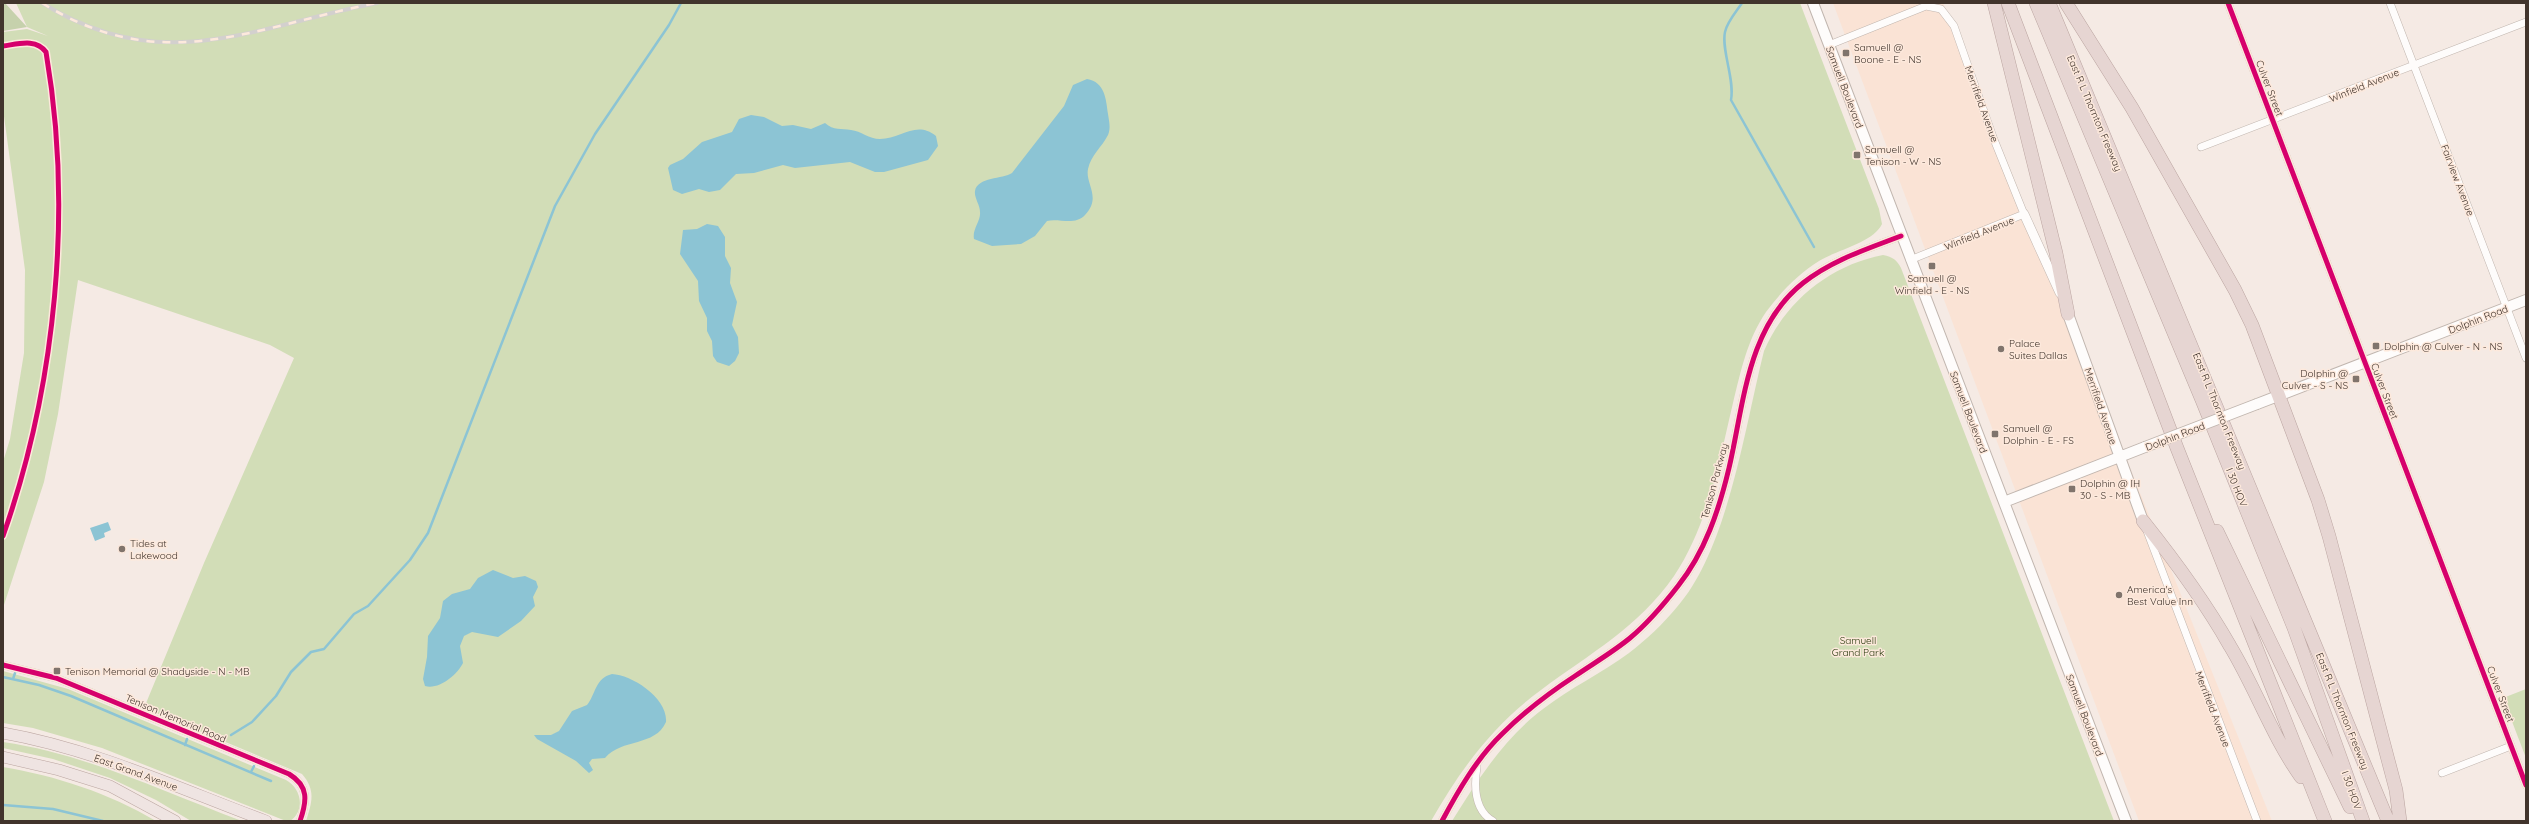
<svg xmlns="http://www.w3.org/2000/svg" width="2529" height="824" viewBox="0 0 2529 824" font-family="Quicksand,sans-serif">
<rect width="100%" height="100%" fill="#f5eae4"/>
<path fill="#fae3d5" d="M 1833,3 L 1943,3 L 2272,821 L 2139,821 Z"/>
<path fill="#d2ddb7" d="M 16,3 L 1800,3 L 1879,209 L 1882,224 C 1874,242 1837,250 1819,261 C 1798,274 1781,292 1766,312 C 1747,340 1741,371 1733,403 C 1719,462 1708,525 1674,576 C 1639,627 1589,654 1541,690 C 1493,725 1460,770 1431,821 L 306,821 C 312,802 316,790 302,774 L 144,708 L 204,563 L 294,358 L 270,345 L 78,280 L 58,414 L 44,482 L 3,608 L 3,462 L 10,439 L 24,353 L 25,270 L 3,109 L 3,32 L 27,29 L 48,36 L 27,27 Z
M 1883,255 C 1893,257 1897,260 1901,268 L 2114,821 L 1452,821 C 1477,781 1504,738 1543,709 C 1570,688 1602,673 1629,653 C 1646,640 1664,623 1677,607 C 1728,549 1745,426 1764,351 C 1785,302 1830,265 1883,255 Z
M 3,671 L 68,689 L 286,780 C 301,788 306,810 290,821 L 286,821 L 102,748 L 33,728 L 3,723 Z
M 2526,689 L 2526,758 L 2503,698 Z
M 3,742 C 86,754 164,792 242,821 L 191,821 L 156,800 L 110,778 L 53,759 L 3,748 Z
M 3,767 C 56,776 109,793 156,821 L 3,820 Z"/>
<path fill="#c6d1ac" d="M 3,3 L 5,3 L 27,27 L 3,31 Z"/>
<path fill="#8cc4d4" d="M 1087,79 C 1105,82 1106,99 1108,114 C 1109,121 1111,128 1108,135 C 1102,147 1091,155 1088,169 C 1085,184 1102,197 1085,215 C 1075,226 1059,218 1047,221 L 1035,236 L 1021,244 L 992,246 L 974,239 C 972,229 981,221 980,212 C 980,205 974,198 975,191 C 977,177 1003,179 1012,173 L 1064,106 L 1073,85 Z
M 751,115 L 764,117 L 782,126 L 793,125 L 811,129 L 825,123 C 834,131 841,128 851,130 C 861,131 869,139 880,139 C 901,139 916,120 936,136 L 938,146 L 928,160 L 884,172 L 875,172 L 850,162 L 795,168 L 783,165 L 754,173 L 736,174 L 720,190 L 709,192 L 699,189 L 682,194 L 673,190 L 668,168 L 670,165 L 683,159 L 702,142 L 732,132 L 739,119 Z
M 707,224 L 718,226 L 725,237 L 725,256 L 731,268 L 730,283 L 737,302 L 732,325 L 738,337 L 739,353 L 735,361 L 729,366 L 717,362 L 713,356 L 712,341 L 707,331 L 707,318 L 699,301 L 698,281 L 680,254 L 683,230 L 697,229 Z
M 108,522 L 111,530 L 104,533 L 105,537 L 95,541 L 90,528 Z
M 493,570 L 513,578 L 525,576 L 536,581 L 538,587 L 533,597 L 535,606 L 521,621 L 498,637 L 472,632 L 464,636 L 460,646 L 463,663 C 457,675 439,690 425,686 L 423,679 L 427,657 L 428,636 L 440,618 L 443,601 L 452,594 L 470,589 L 478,578 Z
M 612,674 C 632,675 668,698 666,722 C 655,747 622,738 605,758 L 592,759 L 589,763 L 593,770 L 589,773 L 576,761 L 537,739 L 534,735 L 551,735 L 559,731 L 572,711 L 587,705 C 596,694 595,678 612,674 Z"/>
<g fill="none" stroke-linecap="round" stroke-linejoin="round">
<path stroke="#8cc4d4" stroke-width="2.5" d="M 1742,3 C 1736,12 1727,22 1725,32 C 1721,50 1735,79 1731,100 L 1814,247
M 3,677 L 39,685 L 71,696 L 271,781
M 13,679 L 15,673
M 231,735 L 252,722 L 276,696 L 291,672 L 311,652 L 324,649 L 354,614 L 368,606 L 410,560 L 428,533 L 555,206 L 595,134 L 669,25 L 681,3
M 185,745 L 187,739
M 251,772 L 254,766
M 3,805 L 53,809 L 103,821"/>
<defs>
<path id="minor" d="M 2228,3 L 2526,785
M 2390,3 L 2526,358
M 1829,45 L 1926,6 L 1941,9 L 1954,26 L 1993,137 L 2024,214 L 1910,260
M 2201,147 L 2526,22
M 2147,531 L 2257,821
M 3,665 L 56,678 L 289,774 C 309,786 307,801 300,821
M 1477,767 C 1474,786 1474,810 1493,821
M 2442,773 L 2511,746
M 1442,821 C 1458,791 1477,758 1502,734 C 1524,712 1549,693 1575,676 C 1594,663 1613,652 1630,638 C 1648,623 1664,604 1678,586 C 1705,552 1719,510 1729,468 C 1744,404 1747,327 1803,283 C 1832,260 1867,249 1901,236"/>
<path id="tertiary" d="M 2024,214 L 2060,293"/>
<path id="secondary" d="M 1813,3 L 2126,821
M 2068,314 L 2143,521
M 2257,404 L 2526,300
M 2004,502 L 2145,447"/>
<path id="primary" d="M 3,733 C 94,749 180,789 266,821
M 3,757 L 59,770 L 110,786 L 175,821"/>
<path id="motorway" d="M 1994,3 L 2056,253 L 2068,314
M 2008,3 L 2177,448 L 2325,821
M 2036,3 L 2202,400 L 2294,628 L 2363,821
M 2049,3 L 2388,821
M 2066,3 L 2132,108 L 2235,290 L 2252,325 L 2318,500 L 2329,536 L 2396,790 L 2400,821
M 2143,521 C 2175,561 2205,602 2230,646 C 2256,689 2272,736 2301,777
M 2217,531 L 2350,807"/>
</defs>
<use href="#minor" stroke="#c1b6af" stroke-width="8"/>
<use href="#tertiary" stroke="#c1b6af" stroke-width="10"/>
<use href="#secondary" stroke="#c1b6af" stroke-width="12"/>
<use href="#primary" stroke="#bba5a1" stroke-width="12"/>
<use href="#motorway" stroke="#bba5a1" stroke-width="14"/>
<use href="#minor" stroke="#fefcfb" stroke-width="7"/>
<use href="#tertiary" stroke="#fefcfb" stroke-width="9"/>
<use href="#secondary" stroke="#fefcfb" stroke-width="10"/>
<use href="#primary" stroke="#efe4e2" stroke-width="11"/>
<use href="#motorway" stroke="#e6d5d2" stroke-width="13"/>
<defs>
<path id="rail" d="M 42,3 C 163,78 252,27 377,3"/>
</defs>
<use href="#rail" stroke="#d3d0ce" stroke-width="4"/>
<use href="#rail" stroke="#fde9dc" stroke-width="2.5" stroke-dasharray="8" stroke-linecap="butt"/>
<defs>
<path id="secondary-bridge" d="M 2145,447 L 2257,404"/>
</defs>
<use href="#secondary-bridge" stroke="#c1b6af" stroke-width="12" stroke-linecap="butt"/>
<use href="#secondary-bridge" stroke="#fefcfb" stroke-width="10"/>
<defs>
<path id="cycleway" d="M 2228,3 L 2526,785
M 3,46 C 18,44 36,38 46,52 C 73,209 56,386 3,536
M 3,665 L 56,678 L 289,774 C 309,786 307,801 300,821
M 1442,821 C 1458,791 1477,758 1502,734 C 1524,712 1549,693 1575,676 C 1594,663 1613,652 1630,638 C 1648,623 1664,604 1678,586 C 1705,552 1719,510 1729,468 C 1744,404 1747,327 1803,283 C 1832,260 1867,249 1901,236"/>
</defs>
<use href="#cycleway" stroke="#fde9dc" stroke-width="8"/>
<use href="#cycleway" stroke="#d6006c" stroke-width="5"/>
</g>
<g fill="#80746c" stroke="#fde9dc" stroke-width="1.5">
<rect x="1842" y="49" width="8" height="8" rx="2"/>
<rect x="1853" y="151" width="8" height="8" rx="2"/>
<rect x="1928" y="262" width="8" height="8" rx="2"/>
<rect x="2372" y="342" width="8" height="8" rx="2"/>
<circle cx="2001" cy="349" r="4"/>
<rect x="2352" y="375" width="8" height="8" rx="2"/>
<rect x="1991" y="430" width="8" height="8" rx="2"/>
<rect x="2068" y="485" width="8" height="8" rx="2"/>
<circle cx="122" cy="549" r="4"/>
<circle cx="2119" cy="595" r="4"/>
<rect x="53" y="667" width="8" height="8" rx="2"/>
</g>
<g text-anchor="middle" stroke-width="3" stroke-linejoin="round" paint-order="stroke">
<g font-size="10" fill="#41342c" stroke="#fde9dc" text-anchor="start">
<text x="1854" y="51">Samuell @<tspan x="1854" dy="12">Boone - E - NS</tspan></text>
<text x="1865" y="153">Samuell @<tspan x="1865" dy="12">Tenison - W - NS</tspan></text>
<text x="1932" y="282" text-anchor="middle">Samuell @<tspan x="1932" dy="12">Winfield - E - NS</tspan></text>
<text x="2009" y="347">Palace<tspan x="2009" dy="12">Suites Dallas</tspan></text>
<text x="2384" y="350">Dolphin @ Culver - N - NS</text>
<text x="2348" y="377" text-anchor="end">Dolphin @<tspan x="2348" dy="12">Culver - S - NS</tspan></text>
<text x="2003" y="432">Samuell @<tspan x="2003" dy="12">Dolphin - E - FS</tspan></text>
<text x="2080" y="487">Dolphin @ IH<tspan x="2080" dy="12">30 - S - MB</tspan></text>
<text x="130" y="547">Tides at<tspan x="130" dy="12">Lakewood</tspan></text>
<text x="2127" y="593">America's<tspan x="2127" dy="12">Best Value Inn</tspan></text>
<text x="65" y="675">Tenison Memorial @ Shadyside - N - MB</text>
</g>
<g font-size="10" fill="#41342c" stroke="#fde9dc">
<text transform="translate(2364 85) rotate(-22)" y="4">Winfield Avenue</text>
<text transform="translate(1845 87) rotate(69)" y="4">Samuell Boulevard</text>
<text transform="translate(2270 88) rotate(69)" y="4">Culver Street</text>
<text transform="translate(1982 104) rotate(70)" y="4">Merrifield Avenue</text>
<text transform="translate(2095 113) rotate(67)" y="4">East R L Thornton Freeway</text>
<text transform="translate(2458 180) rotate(69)" y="4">Fairview Avenue</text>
<text transform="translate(1979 233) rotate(-22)" y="4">Winfield Avenue</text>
<text transform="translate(2478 319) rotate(-21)" y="4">Dolphin Road</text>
<text transform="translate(2385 391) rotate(69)" y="4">Culver Street</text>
<text transform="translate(2101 406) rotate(71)" y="4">Merrifield Avenue</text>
<text transform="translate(2220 411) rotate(68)" y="4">East R L Thornton Freeway</text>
<text transform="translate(1969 412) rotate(69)" y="4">Samuell Boulevard</text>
<text transform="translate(2175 436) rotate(-21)" y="4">Dolphin Road</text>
<text transform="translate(1714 481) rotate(-75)" y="4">Tenison Parkway</text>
<text transform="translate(2237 487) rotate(68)" y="4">I 30 HOV</text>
<text transform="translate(2501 694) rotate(69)" y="4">Culver Street</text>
<text transform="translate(2213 709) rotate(69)" y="4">Merrifield Avenue</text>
<text transform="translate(2343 711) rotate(68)" y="4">East R L Thornton Freeway</text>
<text transform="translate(2085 715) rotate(69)" y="4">Samuell Boulevard</text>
<text transform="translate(176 718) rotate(23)" y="4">Tenison Memorial Road</text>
<text transform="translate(136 772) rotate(20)" y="4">East Grand Avenue</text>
<text transform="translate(2352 790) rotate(71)" y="4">I 30 HOV</text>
</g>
<g font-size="10" fill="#293a0c" stroke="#fde9dc">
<text x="1858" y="644">Samuell<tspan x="1858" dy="12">Grand Park</tspan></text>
</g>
</g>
<rect width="2529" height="824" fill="none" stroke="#41342c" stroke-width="8"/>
</svg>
